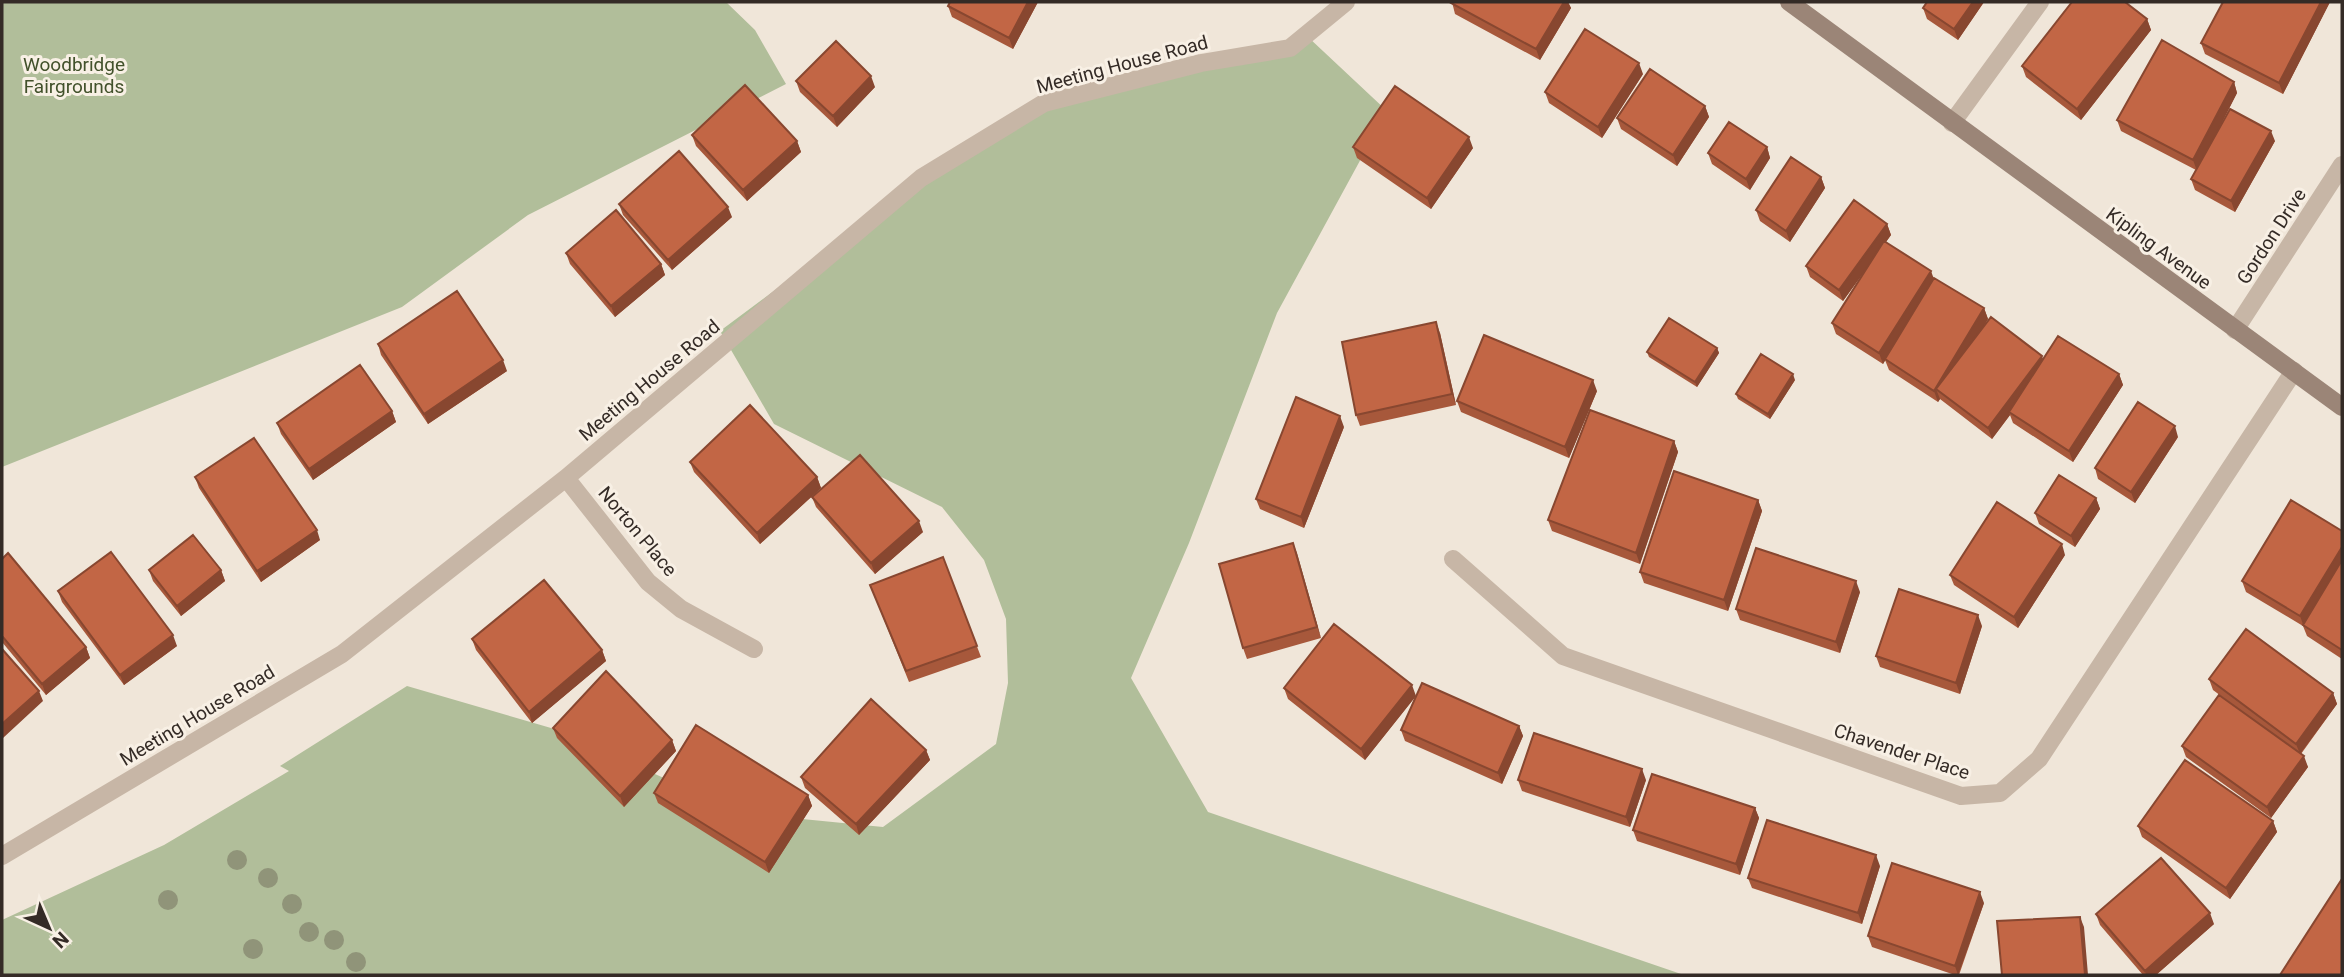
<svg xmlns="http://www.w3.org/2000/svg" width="2344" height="977" viewBox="0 0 2344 977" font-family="Roboto,sans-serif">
<rect width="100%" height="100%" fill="#f0e6d9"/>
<path fill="#b1be9a" d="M 2,2 L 726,2 L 755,30 L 786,84 L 528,215 L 402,307 L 2,467 Z
M 1308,37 L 1387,111 L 1277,313 L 1189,543 L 1131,678 L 1208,812 L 1684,975 L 2,975 L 2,920 L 164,845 L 289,771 L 280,766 L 407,686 L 551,728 L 743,813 L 883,827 L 996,744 L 1008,683 L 1006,619 L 984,560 L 942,507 L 774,424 L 720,331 L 1012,114 Z"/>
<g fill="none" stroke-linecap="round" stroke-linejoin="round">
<path stroke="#c7b6a6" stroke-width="18" d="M 1952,123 L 2040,2
M 2235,330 L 2342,165
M 566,478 L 648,582 L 681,609 L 754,649
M 1453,559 L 1563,656 L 1961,796 L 2000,793 L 2039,759 L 2294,371
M 2,856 L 342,654 L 566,478 L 921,178 L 1044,103 L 1201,63 L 1290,48 L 1346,2"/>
<path stroke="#9b8577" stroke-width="18" d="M 1789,2 L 2342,407"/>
</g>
<g fill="#909479">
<circle cx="237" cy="860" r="10"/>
<circle cx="268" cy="878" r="10"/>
<circle cx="168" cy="900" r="10"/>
<circle cx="292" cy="904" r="10"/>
<circle cx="309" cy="932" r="10"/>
<circle cx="334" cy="940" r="10"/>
<circle cx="253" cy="949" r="10"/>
<circle cx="356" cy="962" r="10"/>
</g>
<path fill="#a7583b" d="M 1038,2 L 1013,49 L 952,17 L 948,6 Z
M 1452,2 L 1568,2 L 1571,8 L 1540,60 L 1455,14 Z
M 1927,2 L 1984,2 L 1958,40 L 1927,19 L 1923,8 Z
M 2330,2 L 2283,94 L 2205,54 L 2201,43 Z
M 2147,19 L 2151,30 L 2081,120 L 2026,77 L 2022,66 Z
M 1643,74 L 1602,138 L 1549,103 L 1545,92 Z
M 796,81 L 875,87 L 837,127 L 800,92 Z
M 2234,82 L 2237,93 L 2213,140 L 2275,141 L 2235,212 L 2195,190 L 2191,179 L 2196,170 L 2121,131 L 2117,120 Z
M 1705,106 L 1709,117 L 1677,166 L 1621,129 L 1617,118 Z
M 692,135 L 797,141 L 801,152 L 747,201 L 696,146 Z
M 1353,147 L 1473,148 L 1431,209 L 1357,158 Z
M 1767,147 L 1770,158 L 1750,190 L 1712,164 L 1708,153 Z
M 1821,177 L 1825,188 L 1790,242 L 1760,221 L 1756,210 Z
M 619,204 L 732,217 L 672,270 L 623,215 Z
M 1887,224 L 1891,235 L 1886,242 L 1934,278 L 1984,308 L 1988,319 L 1982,328 L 2043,359 L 2119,374 L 2123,385 L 2073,462 L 2013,423 L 2010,415 L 1992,439 L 1940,399 L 1938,402 L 1889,370 L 1885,360 L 1883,364 L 1836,334 L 1832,323 L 1871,262 L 1843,301 L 1810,277 L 1806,266 Z
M 566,253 L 661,264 L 665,275 L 615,317 L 570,264 Z
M 1440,333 L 1456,405 L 1360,426 L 1356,415 Z
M 378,344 L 507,371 L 428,424 L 381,355 Z
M 1717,348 L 1719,353 L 1697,387 L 1649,357 L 1647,352 Z
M 1795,380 L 1770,419 L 1738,399 L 1736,394 Z
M 1597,391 L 1569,458 L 1461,412 L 1457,401 Z
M 392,411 L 396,422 L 313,480 L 281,434 L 277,423 Z
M 1344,427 L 1304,528 L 1260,509 L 1256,499 Z
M 2178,437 L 2135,503 L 2098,479 L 2095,468 Z
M 1674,441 L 1678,452 L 1640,564 L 1552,531 L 1548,520 Z
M 690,462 L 817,477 L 821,488 L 760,544 L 694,472 Z
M 195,477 L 320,540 L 261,582 L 199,488 Z
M 812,497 L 923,532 L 875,574 L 816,507 Z
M 2096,498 L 2100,509 L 2075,547 L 2039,524 L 2035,513 Z
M 1758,500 L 1762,511 L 1728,611 L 1644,583 L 1640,572 Z
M 2342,531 L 2342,659 L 2307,636 L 2303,626 L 2246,592 L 2242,581 Z
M 1293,543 L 1321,638 L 1247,659 L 1243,648 Z
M 2065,555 L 2018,628 L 1954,585 L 1950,575 Z
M 943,557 L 981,657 L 909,682 L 874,595 Z
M 2,559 L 86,647 L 90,658 L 46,695 L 2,642 Z
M 149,570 L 221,570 L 225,581 L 181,616 L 153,581 Z
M 58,591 L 177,646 L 124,685 L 62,602 Z
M 1860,592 L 1840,653 L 1740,620 L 1736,609 Z
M 1982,626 L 1960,694 L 1880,667 L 1876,656 Z
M 472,639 L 602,650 L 606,661 L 532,723 L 476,650 Z
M 2209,679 L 2333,693 L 2337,704 L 2301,754 L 2308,767 L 2271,818 L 2186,757 L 2182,746 L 2241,711 L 2213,690 Z
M 1284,688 L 1416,696 L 1519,726 L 1523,736 L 1502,784 L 1405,741 L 1401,730 L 1415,697 L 1365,760 L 1288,699 Z
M 553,728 L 672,740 L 676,751 L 624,807 L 557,738 Z
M 926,750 L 930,760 L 859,835 L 805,788 L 801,777 Z
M 1518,780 L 1646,780 L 1630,827 L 1522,791 Z
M 654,793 L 808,795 L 812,806 L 769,873 L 658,803 Z
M 1755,808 L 1759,818 L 1740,875 L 1637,841 L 1633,830 Z
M 2273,821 L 2277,832 L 2230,899 L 2142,837 L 2138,826 Z
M 1880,866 L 1862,924 L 1752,888 L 1748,878 Z
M 1984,903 L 1959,975 L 1955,975 L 1872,947 L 1868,936 Z
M 2096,914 L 2214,924 L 2156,975 L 2143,975 L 2100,925 Z"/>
<path fill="#884730" d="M 1028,2 L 1038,2 L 1013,49 L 1009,38 Z
M 1564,2 L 1568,2 L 1571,8 L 1540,60 L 1536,49 Z
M 1973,2 L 1984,2 L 1958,40 L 1954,29 Z
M 2321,2 L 2330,2 L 2283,94 L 2279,83 Z
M 2147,19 L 2151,30 L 2081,120 L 2077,109 Z
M 1639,63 L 1643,74 L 1602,138 L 1598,127 Z
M 871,76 L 875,87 L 837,127 L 833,116 Z
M 2234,82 L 2237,93 L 2197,171 L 2193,160 Z
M 1705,106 L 1709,117 L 1677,166 L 1673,155 Z
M 2271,131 L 2275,141 L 2235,212 L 2231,201 Z
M 1469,137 L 1473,148 L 1431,209 L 1427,198 Z
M 797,141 L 801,152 L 747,201 L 743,190 Z
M 1767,147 L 1770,158 L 1750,190 L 1746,179 Z
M 1821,177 L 1825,188 L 1790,242 L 1786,231 Z
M 728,207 L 732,217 L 672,270 L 668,260 Z
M 1887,224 L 1891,235 L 1843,301 L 1839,290 Z
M 661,264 L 665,275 L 615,317 L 611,306 Z
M 1931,271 L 1935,282 L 1883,364 L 1879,353 Z
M 1984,308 L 1988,319 L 1943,394 L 1936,389 L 1940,399 L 1938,402 L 1934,391 Z
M 1436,322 L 1440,333 L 1456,405 L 1452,394 Z
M 1717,348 L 1719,353 L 1697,387 L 1695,382 Z
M 2042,356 L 2046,367 L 2009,412 L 2010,415 L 1992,439 L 1988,428 Z
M 503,360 L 507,371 L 428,424 L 424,414 Z
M 1793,374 L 1795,380 L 1770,419 L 1768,414 Z
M 2119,374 L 2123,385 L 2073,462 L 2069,451 Z
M 1593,380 L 1597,391 L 1569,458 L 1565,447 Z
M 392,411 L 396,422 L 313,480 L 309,469 Z
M 1340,416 L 1344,427 L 1304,528 L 1301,517 Z
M 2175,426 L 2178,437 L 2135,503 L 2131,492 Z
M 1674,441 L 1678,452 L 1640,564 L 1636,553 Z
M 817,477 L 821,488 L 760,544 L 757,533 Z
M 2096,498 L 2100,509 L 2075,547 L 2071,536 Z
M 1758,500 L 1762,511 L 1728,611 L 1724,600 Z
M 919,521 L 923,532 L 875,574 L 871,563 Z
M 317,530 L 320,540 L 261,582 L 257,571 Z
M 1293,543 L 1297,553 L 1321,638 L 1317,627 Z
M 2062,544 L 2065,555 L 2018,628 L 2014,617 Z
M 2342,547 L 2342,565 L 2304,627 L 2300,616 Z
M 221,570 L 225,581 L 181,616 L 177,606 Z
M 1856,581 L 1860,592 L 1840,653 L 1836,642 Z
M 1978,615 L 1982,626 L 1960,694 L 1956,683 Z
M 173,635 L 177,646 L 124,685 L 120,675 Z
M 86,647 L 90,658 L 46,695 L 42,684 Z
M 602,650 L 606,661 L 532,723 L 529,712 Z
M 1412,685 L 1416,696 L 1365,760 L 1361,749 Z
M 39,691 L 43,701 L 3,738 L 2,734 L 2,724 Z
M 2333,693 L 2337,704 L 2300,754 L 2296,744 Z
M 1519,726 L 1523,736 L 1502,784 L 1498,773 Z
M 672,740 L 676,751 L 624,807 L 620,796 Z
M 926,750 L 930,760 L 859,835 L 856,824 Z
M 2304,756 L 2308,767 L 2271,818 L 2267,807 Z
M 1642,769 L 1646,780 L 1630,827 L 1626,817 Z
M 808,795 L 812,806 L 769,873 L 765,862 Z
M 1755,808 L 1759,818 L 1740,875 L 1736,864 Z
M 2273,821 L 2277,832 L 2230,899 L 2226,888 Z
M 1876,855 L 1880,866 L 1862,924 L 1858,913 Z
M 1980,892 L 1984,903 L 1958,975 L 1955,966 Z
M 2210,913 L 2214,924 L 2156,975 L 2146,975 L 2145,971 Z
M 2080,917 L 2084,927 L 2088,975 L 2085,975 Z"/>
<path fill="#c26645" stroke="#884730" stroke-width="2" d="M 950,2 L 1028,2 L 1009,38 L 948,6 Z
M 1452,2 L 1564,2 L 1536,49 L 1451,3 Z
M 1927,2 L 1973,2 L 1954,29 L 1923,8 Z
M 2072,2 L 2125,2 L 2147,19 L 2077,109 L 2022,66 Z
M 2223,2 L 2321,2 L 2279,83 L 2201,43 Z
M 1585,29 L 1639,63 L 1598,127 L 1545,92 Z
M 2162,40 L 2234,82 L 2193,160 L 2117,120 Z
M 836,41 L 871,76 L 833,116 L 796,81 Z
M 1650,69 L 1705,106 L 1673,155 L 1617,118 Z
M 745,85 L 797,141 L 743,190 L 692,135 Z
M 1395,86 L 1469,137 L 1427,198 L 1353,147 Z
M 2230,109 L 2271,131 L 2231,201 L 2191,179 Z
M 1729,122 L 1767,147 L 1746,179 L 1708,153 Z
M 679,151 L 728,207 L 668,260 L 619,204 Z
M 1791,157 L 1821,177 L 1786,231 L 1756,210 Z
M 1854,200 L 1887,224 L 1839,290 L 1806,266 Z
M 616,210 L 661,264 L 611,306 L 566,253 Z
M 1884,241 L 1931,271 L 1879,353 L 1832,323 Z
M 1934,278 L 1984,308 L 1934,391 L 1885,359 Z
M 457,291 L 503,360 L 424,414 L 378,344 Z
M 1991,317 L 2042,356 L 1988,428 L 1936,389 Z
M 1669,318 L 1717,348 L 1695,382 L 1647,352 Z
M 1436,322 L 1452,394 L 1356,415 L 1342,342 Z
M 1484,335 L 1593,380 L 1565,447 L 1457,401 Z
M 2058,336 L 2119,374 L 2069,451 L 2009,412 Z
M 1761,354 L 1793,374 L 1768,414 L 1736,394 Z
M 360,365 L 392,411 L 309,469 L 277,423 Z
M 1296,397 L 1340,416 L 1301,517 L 1256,499 Z
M 2138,402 L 2175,426 L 2131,492 L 2095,468 Z
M 750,405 L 817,477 L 757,533 L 690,462 Z
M 1590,410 L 1674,441 L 1636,553 L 1548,520 Z
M 254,438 L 317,530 L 257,571 L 195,477 Z
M 860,455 L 919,521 L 871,563 L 812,497 Z
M 1674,471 L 1758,500 L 1724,600 L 1640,572 Z
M 2059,475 L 2096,498 L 2071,536 L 2035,513 Z
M 2291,500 L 2342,531 L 2342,547 L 2300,616 L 2242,581 Z
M 1997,502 L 2062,544 L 2014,617 L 1950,575 Z
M 193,535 L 221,570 L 177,606 L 149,570 Z
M 1293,543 L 1317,627 L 1243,648 L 1219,564 Z
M 1756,548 L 1856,581 L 1836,642 L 1736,609 Z
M 111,552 L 173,635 L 120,675 L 58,591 Z
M 8,553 L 86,647 L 42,684 L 2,636 L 2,559 Z
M 943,557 L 977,646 L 906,671 L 870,585 Z
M 2342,560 L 2342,650 L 2303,625 Z
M 544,580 L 602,650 L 529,712 L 472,639 Z
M 1899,589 L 1978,615 L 1956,683 L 1876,656 Z
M 1334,624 L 1412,685 L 1361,749 L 1284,688 Z
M 2246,629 L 2333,693 L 2296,744 L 2209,679 Z
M 2,649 L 39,691 L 2,724 Z
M 606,671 L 672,740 L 620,796 L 553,728 Z
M 1422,683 L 1519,726 L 1498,773 L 1401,730 Z
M 2219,695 L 2304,756 L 2267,807 L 2182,746 Z
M 871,699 L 926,750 L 856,824 L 801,777 Z
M 696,725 L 808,795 L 765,862 L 654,793 Z
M 1534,733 L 1642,769 L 1626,817 L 1518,780 Z
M 2185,760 L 2273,821 L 2226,888 L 2138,826 Z
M 1652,774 L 1755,808 L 1736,864 L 1633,830 Z
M 1767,820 L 1876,855 L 1858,913 L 1748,878 Z
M 2161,858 L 2210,913 L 2145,971 L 2096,914 Z
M 1892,863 L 1980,892 L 1955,966 L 1868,936 Z
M 2342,879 L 2342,975 L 2280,975 Z
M 2080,917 L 2085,975 L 2002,975 L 1997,921 Z"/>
<g text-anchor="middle" stroke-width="6" stroke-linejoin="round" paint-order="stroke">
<g font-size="19" fill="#42512b" stroke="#f8f0e5">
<text x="74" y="71">Woodbridge<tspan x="74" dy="22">Fairgrounds</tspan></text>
</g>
<g font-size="19" fill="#342b26" stroke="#f8f0e5">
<text transform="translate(1122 64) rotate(-15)" y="7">Meeting House Road</text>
<text transform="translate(2271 236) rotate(-57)" y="7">Gordon Drive</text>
<text transform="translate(2159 248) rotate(36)" y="7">Kipling Avenue</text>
<text transform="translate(649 380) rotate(-40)" y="7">Meeting House Road</text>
<text transform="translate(638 531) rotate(50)" y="7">Norton Place</text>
<text transform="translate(197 715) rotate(-31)" y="7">Meeting House Road</text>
<text transform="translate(1902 751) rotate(18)" y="7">Chavender Place</text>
</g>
</g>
<rect width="2344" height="977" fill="none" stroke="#342b26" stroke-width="7"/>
<g transform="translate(49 928) rotate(136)" stroke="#f8f0e5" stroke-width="5" paint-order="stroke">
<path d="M0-5L12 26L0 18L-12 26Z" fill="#342b26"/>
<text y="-10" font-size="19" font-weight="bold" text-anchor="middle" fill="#342b26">N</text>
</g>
</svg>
